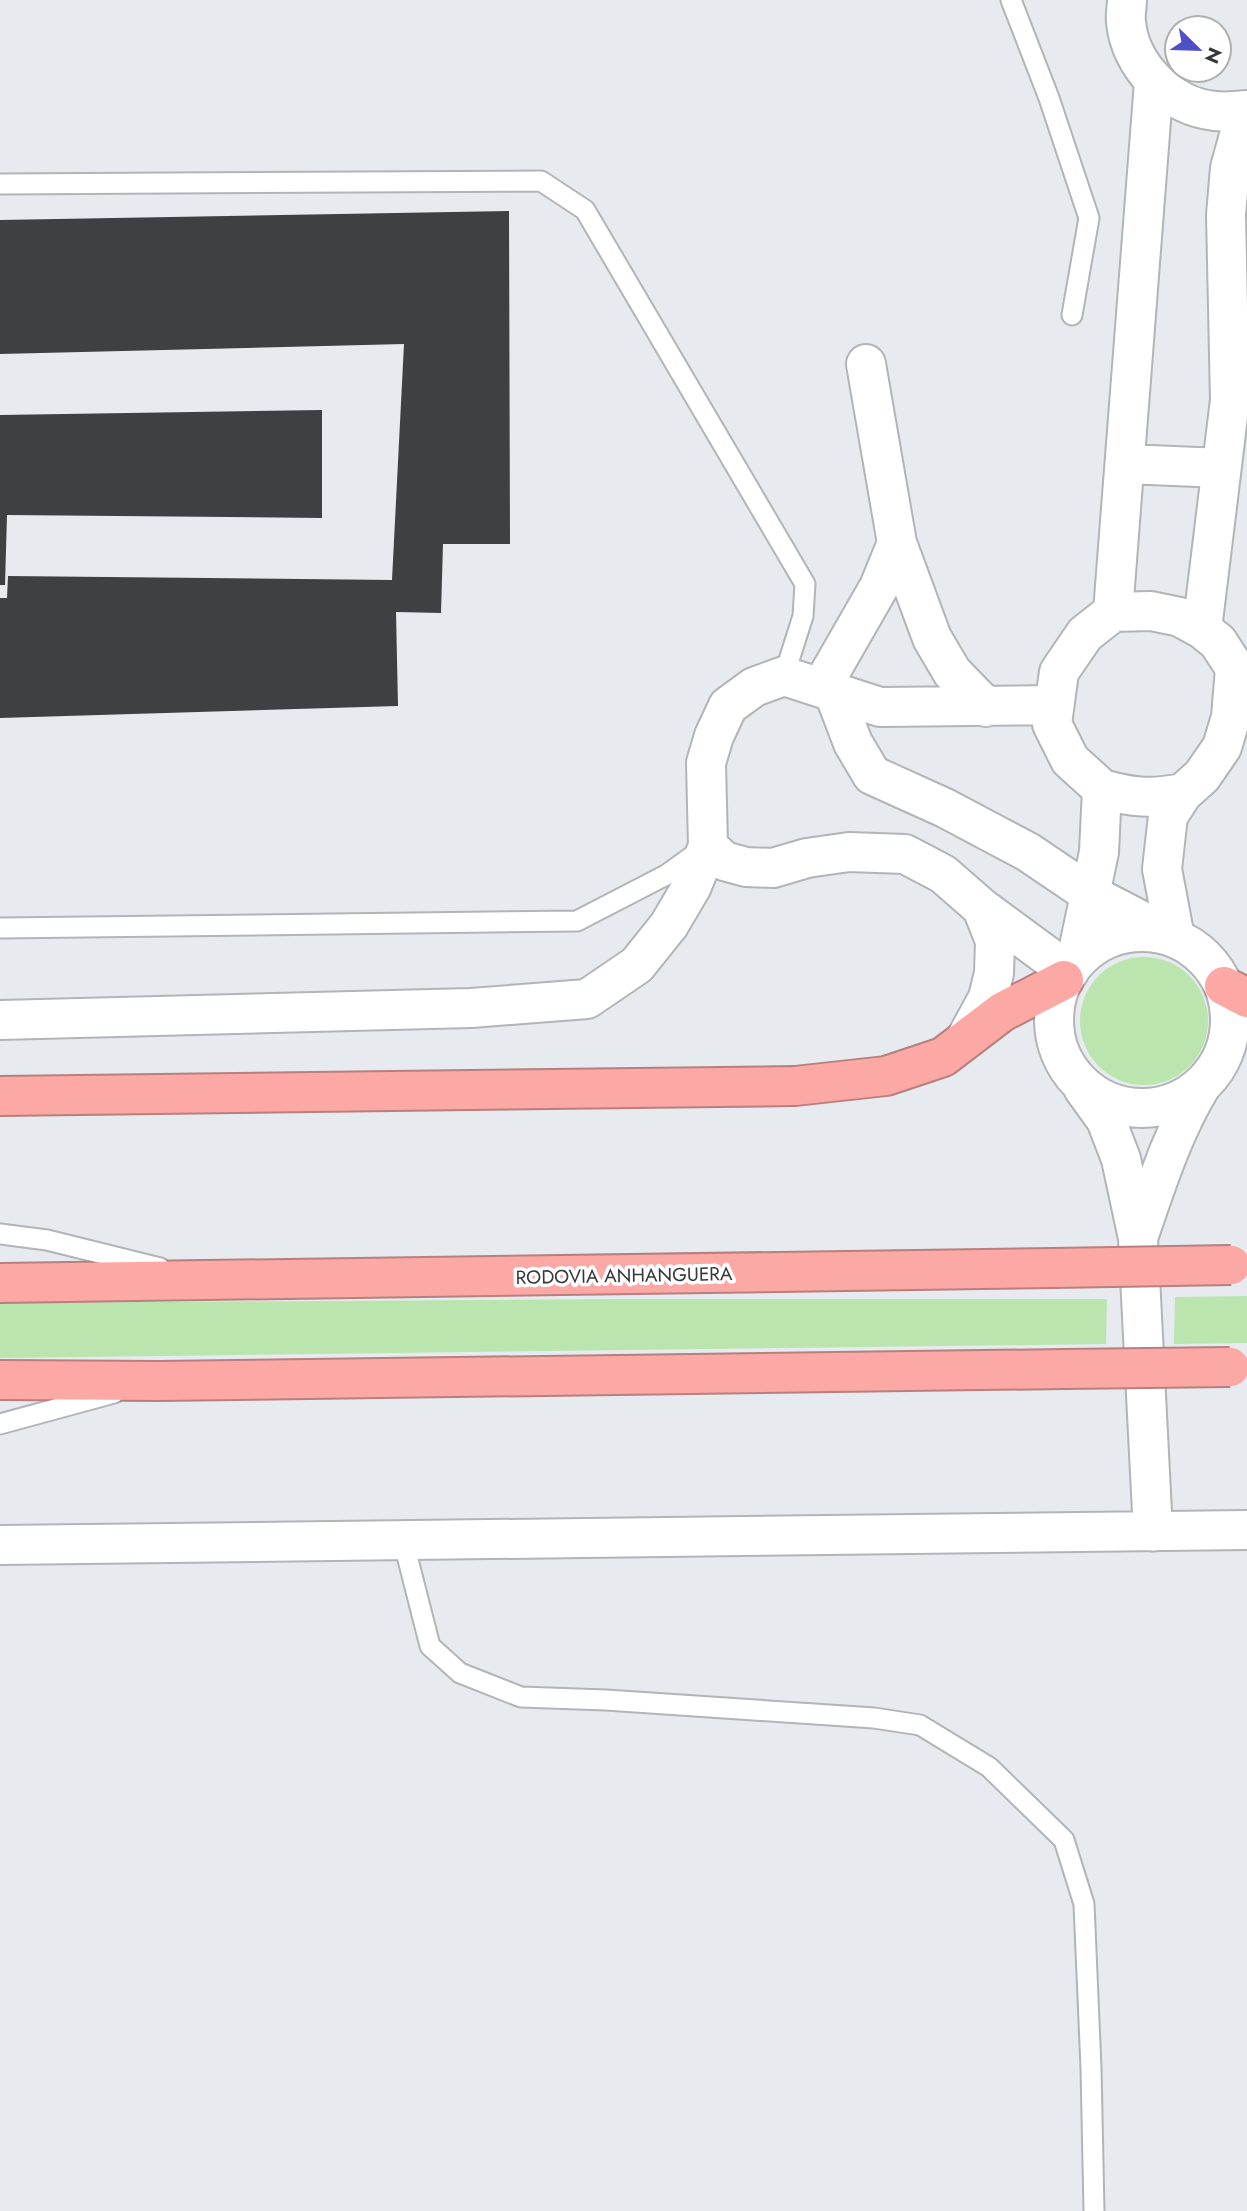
<svg xmlns="http://www.w3.org/2000/svg" width="1247" height="2211" viewBox="0 0 1247 2211" font-family="Jost,sans-serif">
<rect width="100%" height="100%" fill="#e7eaee"/>
<path fill="#bae5af" d="M1080 1021a64 64 0 1 1 128 0a64 64 0 1 1-128 0Z
M 1247,1296 L 1247,1343 L 1174,1344 L 1175,1297 Z
M 627,1299 L 1107,1299 L 1106,1344 L 0,1358 L 0,1303 Z"/>
<path fill="#3e4144" d="M 509,211 L 510,544 L 443,544 L 441,613 L 396,612 L 398,706 L 0,718 L 0,598 L 7,598 L 8,576 L 392,580 L 404,344 L 0,354 L 0,220 Z
M 322,410 L 322,518 L 7,515 L 5,585 L 0,585 L 0,415 Z"/>
<g fill="none" stroke-linecap="round" stroke-linejoin="round">
<defs>
<path id="service" d="M 1011,0 L 1049,98 L 1089,218 L 1072,315
M 0,184 L 541,181 L 585,210 L 805,584 L 803,616 L 784,676
M 0,928 L 577,921 L 666,875 L 698,852
M 0,1234 L 47,1240 L 160,1268
M 0,1424 L 114,1393
M 403,1540 L 430,1646 L 460,1673 L 521,1697 L 606,1700 L 874,1718 L 920,1725 L 989,1767 L 1064,1840 L 1084,1904 L 1091,2068 L 1094,2211"/>
<path id="minor" d="M 1127,0 C 1127,7 1125,15 1126,22 C 1130,66 1170,107 1215,111 C 1225,112 1237,111 1247,110
M 866,364 L 897,543 L 932,638 L 952,672 L 986,707
M 1126,464 L 1221,468
M 1113,612 L 1154,82
M 1202,629 L 1230,400 L 1226,215 L 1230,168 L 1246,110
M 821,688 L 879,587 L 897,543
M 834,693 L 853,743 L 872,775 L 945,808 L 1028,852 L 1090,894 L 1175,938
M 1054,705 L 880,707 L 784,676 L 754,687 L 728,706 L 714,736 L 706,763 L 708,846 L 724,861 L 746,867 L 773,868 L 807,858 L 849,852 L 905,854 L 943,874 L 982,908 L 1069,972
M 1102,789 C 1133,798 1152,799 1183,793
M 1076,961 L 1099,852 L 1102,789 L 1070,760 L 1052,724 L 1059,672 L 1085,634 L 1113,612 L 1151,611 L 1180,617 L 1202,629 L 1218,642 L 1235,668 L 1231,717 L 1222,747 L 1202,776 L 1183,793 L 1168,816 L 1162,869 L 1175,938
M 0,1020 L 471,1008 L 587,999 L 637,965 L 669,925 L 692,886 L 708,846
M 965,1040 L 988,998 L 994,973 L 995,941 L 982,908"/>
<path id="tertiary" d="M1054 1020a88 88 0 1 1 176 0a88 88 0 1 1-176 0Z
M 1083,1088 L 1106,1120 L 1121,1159 L 1138,1238 L 1153,1532
M 1138,1238 C 1156,1186 1172,1134 1201,1086
M 0,1545 L 1247,1530"/>
<path id="motorway" d="M 1224,986 L 1247,998
M 0,1096 L 795,1086 L 886,1076 L 943,1057 L 1002,1012 L 1064,980
M 0,1283 L 1054,1268
M 0,1380 L 159,1381 L 1065,1369"/>
</defs>
<use href="#service" stroke="#b1b5b8" stroke-width="23"/>
<use href="#minor" stroke="#b1b5b8" stroke-width="42"/>
<use href="#tertiary" stroke="#b1b5b8" stroke-width="42"/>
<use href="#motorway" stroke="#b6807e" stroke-width="42"/>
<use href="#service" stroke="#fff" stroke-width="19"/>
<use href="#minor" stroke="#fff" stroke-width="38"/>
<use href="#tertiary" stroke="#fff" stroke-width="38"/>
<use href="#motorway" stroke="#fca8a5" stroke-width="38"/>
<defs>
<path id="motorway-bridge" d="M 1054,1268 L 1231,1265
M 1065,1369 L 1230,1367"/>
</defs>
<use href="#motorway-bridge" stroke="#b6807e" stroke-width="42" stroke-linecap="butt"/>
<use href="#motorway-bridge" stroke="#fca8a5" stroke-width="38"/>
</g>
<g text-anchor="middle" stroke-width="7" stroke-linejoin="round" paint-order="stroke">
<g font-size="19" fill="#343637" stroke="#fff">
<text transform="translate(624 1275) rotate(-1)" y="7">RODOVIA ANHANGUERA</text>
</g>
</g>
<g transform="translate(1198 49) rotate(113)"><circle r="33" fill="#ffffff" stroke="#aeafaf" stroke-width="2"/>
<path d="M0-5L12 26L0 18L-12 26Z" fill="#4f4fc6"/>
<text y="-10" font-size="19" font-weight="bold" text-anchor="middle" fill="#343637">N</text>
</g>
</svg>
